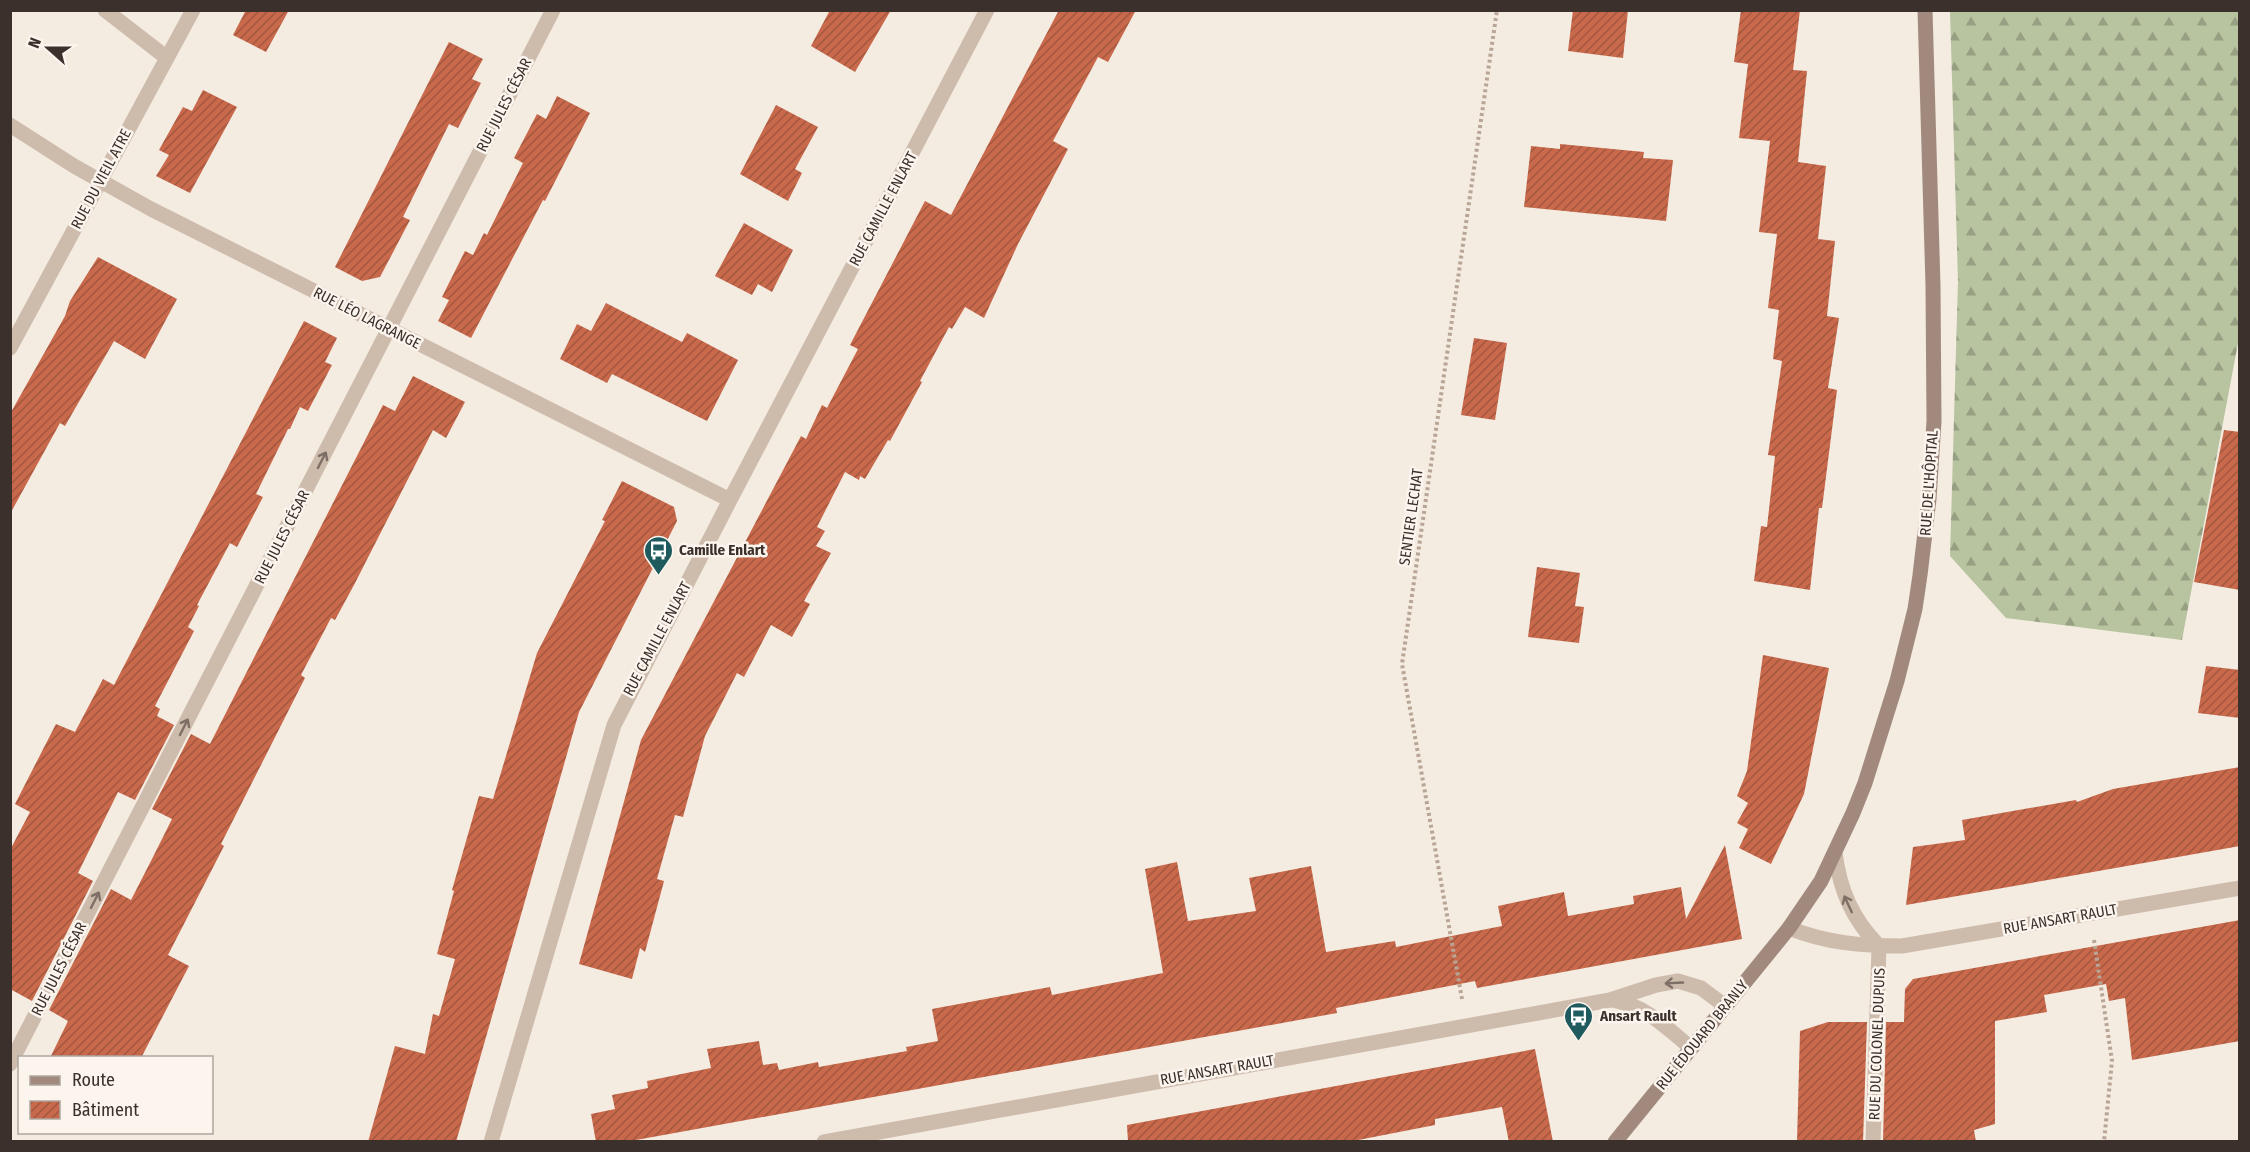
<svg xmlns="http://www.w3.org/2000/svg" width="2250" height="1152" viewBox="0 0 2250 1152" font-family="'Fira Sans Condensed',sans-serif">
<defs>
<pattern id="forest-firs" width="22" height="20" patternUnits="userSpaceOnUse" patternTransform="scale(1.5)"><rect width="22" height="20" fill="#b8c4a0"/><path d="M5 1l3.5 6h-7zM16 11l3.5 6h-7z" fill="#97a083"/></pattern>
<pattern id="building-hatch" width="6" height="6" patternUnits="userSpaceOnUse" patternTransform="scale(1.5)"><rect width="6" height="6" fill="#c8694b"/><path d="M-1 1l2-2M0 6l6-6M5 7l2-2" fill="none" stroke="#a4573f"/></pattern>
</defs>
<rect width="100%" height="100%" fill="#f4ebe1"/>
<path fill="url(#forest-firs)" d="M 1950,11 L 2239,11 L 2239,338 L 2182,640 L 2006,618 L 1950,556 L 1958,281 Z"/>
<path fill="url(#building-hatch)" d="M 246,10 L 289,10 L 266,52 L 233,35 Z
M 830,10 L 891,10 L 855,72 L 811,46 Z
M 1059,10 L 1136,10 L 1108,62 L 1098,57 L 1053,141 L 1068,149 L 1018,244 L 984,318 L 965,307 L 952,329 L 949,327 L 920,381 L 922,382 L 890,441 L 888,440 L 865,479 L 860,476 L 859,480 L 845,472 L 817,527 L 825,531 L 816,546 L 831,553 L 804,601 L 810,604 L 792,637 L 771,625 L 744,677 L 737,673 L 705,736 L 683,817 L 675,815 L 657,879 L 664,881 L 645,952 L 640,948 L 632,979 L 579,964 L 641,740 L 801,436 L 806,439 L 822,405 L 827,408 L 858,349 L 850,345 L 925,201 L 951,215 Z
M 1573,10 L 1628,10 L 1623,58 L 1568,51 Z
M 1741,10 L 1800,10 L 1793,70 L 1807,71 L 1798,162 L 1826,166 L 1818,239 L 1835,241 L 1827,316 L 1839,318 L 1828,388 L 1837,390 L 1822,508 L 1819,508 L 1810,590 L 1754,581 L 1761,526 L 1767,527 L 1775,456 L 1768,455 L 1782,361 L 1773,359 L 1779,310 L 1768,308 L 1777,234 L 1759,232 L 1770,141 L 1739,138 L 1748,64 L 1734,62 Z
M 449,42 L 483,59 L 472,79 L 481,83 L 458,128 L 449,124 L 403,217 L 410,220 L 380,277 L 362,281 L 335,267 Z
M 203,90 L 237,107 L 190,193 L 156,176 L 169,155 L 159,150 L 183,107 L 192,111 Z
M 557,96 L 590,113 L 545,201 L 543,200 L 471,338 L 438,321 L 449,300 L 442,297 L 465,251 L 473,255 L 484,233 L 487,235 L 523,163 L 514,158 L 537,114 L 546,119 Z
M 776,105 L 818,127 L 795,169 L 802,173 L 788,201 L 740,174 Z
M 1560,144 L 1644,152 L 1643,158 L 1673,160 L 1666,221 L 1524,207 L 1531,146 L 1560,149 Z
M 744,223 L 793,250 L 772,292 L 758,284 L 752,295 L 715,276 Z
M 98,257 L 177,299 L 145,359 L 114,341 L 65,426 L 60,423 L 10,514 L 10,414 L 65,316 L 70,301 Z
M 606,303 L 682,342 L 687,333 L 738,360 L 707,421 L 612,374 L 607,383 L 560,359 L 577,324 L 591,331 Z
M 304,321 L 337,338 L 325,362 L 332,365 L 308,411 L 300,407 L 290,429 L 288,429 L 256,494 L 263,497 L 237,547 L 230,543 L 197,605 L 199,606 L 188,627 L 194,631 L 155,706 L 160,709 L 157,716 L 174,725 L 135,800 L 118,792 L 78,873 L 93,881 L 32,1001 L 10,989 L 10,850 L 30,812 L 15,804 L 56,724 L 75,732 L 103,679 L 114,685 Z
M 1474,338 L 1507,343 L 1495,420 L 1461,415 Z
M 413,376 L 465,402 L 446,438 L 433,430 L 354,585 L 335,620 L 331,618 L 301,675 L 305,678 L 221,844 L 224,846 L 168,955 L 189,966 L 141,1058 L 50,1058 L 68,1021 L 49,1010 L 111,889 L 131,900 L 153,857 L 172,819 L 152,809 L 191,734 L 210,744 L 383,405 L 395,411 Z
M 2224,430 L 2240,432 L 2240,590 L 2194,582 Z
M 622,481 L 674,507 L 677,521 L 579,712 L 456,1142 L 368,1142 L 395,1046 L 425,1054 L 433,1014 L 439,1016 L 455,959 L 437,954 L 454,891 L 452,890 L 479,796 L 493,799 L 537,653 L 605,521 L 602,520 Z
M 1537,567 L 1580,573 L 1575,606 L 1584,607 L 1579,643 L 1528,637 Z
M 1763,655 L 1829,668 L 1804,794 L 1771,864 L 1739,848 L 1748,829 L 1737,823 L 1748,803 L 1737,796 L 1747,771 Z
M 2206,666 L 2240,670 L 2240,718 L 2198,713 Z
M 2240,767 L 2240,846 L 1906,905 L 1913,847 L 1965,840 L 1962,820 L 2076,800 L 2077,802 L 2113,789 Z
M 1725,845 L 1742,939 L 1477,988 L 1475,981 L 1336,1008 L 1337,1013 L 625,1142 L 596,1142 L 591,1114 L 615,1109 L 612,1095 L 648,1088 L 647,1081 L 711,1068 L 707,1049 L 759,1041 L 763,1065 L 777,1063 L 779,1070 L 818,1062 L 819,1067 L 907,1051 L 906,1047 L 938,1041 L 932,1009 L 1050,987 L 1052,995 L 1163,973 L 1145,869 L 1177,862 L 1188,921 L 1256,911 L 1249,878 L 1311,866 L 1326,952 L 1395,941 L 1396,947 L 1502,926 L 1498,906 L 1564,892 L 1568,916 L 1634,904 L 1633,896 L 1681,887 L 1686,919 Z
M 2240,920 L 2240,1041 L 2132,1060 L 2125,998 L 2109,1001 L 2106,984 L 2044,995 L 2047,1012 L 1995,1021 L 1995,1124 L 1974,1130 L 1976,1142 L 1883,1142 L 1886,1022 L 1904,1022 L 1905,989 L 1913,979 Z
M 1828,1022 L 1867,1022 L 1863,1142 L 1797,1142 L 1800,1031 Z
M 1535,1049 L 1553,1142 L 1509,1142 L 1502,1107 L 1435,1119 L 1435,1125 L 1348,1142 L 1128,1142 L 1127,1125 Z"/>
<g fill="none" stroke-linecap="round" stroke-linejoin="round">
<path stroke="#b9a596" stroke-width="4" stroke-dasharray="3 3" stroke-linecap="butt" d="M 2094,940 L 2112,1061 L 2104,1142
M 1462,999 L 1402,664 L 1497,10"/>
<path stroke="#cdbbac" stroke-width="15" d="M 105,10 L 167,58
M 10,125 L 74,166 L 151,209 L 730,500
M 10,348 L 193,10
M 1835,853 C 1840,890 1852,919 1879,946
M 1789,928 C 1826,943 1862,946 1902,946 L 2240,888
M 1613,1000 C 1646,1006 1666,1027 1691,1048
M 10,1064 L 553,10
M 491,1142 L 614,725 L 730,500 L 987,10
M 824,1142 L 1610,1000 L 1656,985 L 1678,981 L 1701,988 L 1725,1006
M 1873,1142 L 1879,946"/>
<path stroke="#a18a7d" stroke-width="15" d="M 1615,1142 L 1789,928 L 1821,881 L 1853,813 L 1865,783 L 1897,681 L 1915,609 L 1920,575 L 1929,499 L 1934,421 L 1933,286 L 1925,10"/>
</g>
<defs><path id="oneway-shaft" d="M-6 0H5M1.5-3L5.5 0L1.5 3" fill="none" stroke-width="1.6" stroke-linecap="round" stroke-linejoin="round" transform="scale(1.5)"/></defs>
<g stroke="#7d6f65">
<use href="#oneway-shaft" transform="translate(322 460) rotate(-63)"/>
<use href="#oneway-shaft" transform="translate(184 727) rotate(-63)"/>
<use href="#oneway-shaft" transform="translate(95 900) rotate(-63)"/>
<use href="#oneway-shaft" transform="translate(1848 904) rotate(-115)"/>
<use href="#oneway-shaft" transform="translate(1674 983) rotate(177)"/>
</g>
<defs>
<symbol id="bus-pin" viewBox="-11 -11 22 30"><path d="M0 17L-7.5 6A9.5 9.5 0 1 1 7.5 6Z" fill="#1f5a5e" stroke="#fbf5ee"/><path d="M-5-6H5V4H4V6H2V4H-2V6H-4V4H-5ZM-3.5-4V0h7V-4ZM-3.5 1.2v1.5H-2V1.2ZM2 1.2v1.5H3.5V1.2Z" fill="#fff"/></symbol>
</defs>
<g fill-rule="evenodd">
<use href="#bus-pin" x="642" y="534" width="33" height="45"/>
<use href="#bus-pin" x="1562" y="1000" width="33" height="45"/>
</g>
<g text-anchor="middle" stroke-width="5" stroke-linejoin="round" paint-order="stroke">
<g font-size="15" fill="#3b302b" stroke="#fbf5ee">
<text transform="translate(504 105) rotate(-63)" y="5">RUE JULES CÉSAR</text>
<text transform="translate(101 179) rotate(-62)" y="5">RUE DU VIEIL ATRE</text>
<text transform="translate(883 209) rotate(-62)" y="5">RUE CAMILLE ENLART</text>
<text transform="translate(367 318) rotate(27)" y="5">RUE LÉO LAGRANGE</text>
<text transform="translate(1929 483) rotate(-86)" y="5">RUE DE L'HÔPITAL</text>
<text transform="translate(1411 517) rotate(-82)" y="5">SENTIER LECHAT</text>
<text transform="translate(282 537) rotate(-63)" y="5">RUE JULES CÉSAR</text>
<text transform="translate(657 639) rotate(-62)" y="5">RUE CAMILLE ENLART</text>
<text transform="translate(2060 919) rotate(-10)" y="5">RUE ANSART RAULT</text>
<text transform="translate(59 969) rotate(-63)" y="5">RUE JULES CÉSAR</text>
<text transform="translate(1702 1035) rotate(-51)" y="5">RUE ÉDOUARD BRANLY</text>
<text transform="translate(1877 1044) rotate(-88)" y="5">RUE DU COLONEL DUPUIS</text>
<text transform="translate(1217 1070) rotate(-10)" y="5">RUE ANSART RAULT</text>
</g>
<g font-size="15" font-weight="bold" fill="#3b302b" stroke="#fbf5ee" text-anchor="start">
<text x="679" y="555">Camille Enlart</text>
<text x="1600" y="1021">Ansart Rault</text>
</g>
</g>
<rect width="2250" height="1152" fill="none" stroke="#3b302b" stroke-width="24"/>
<rect x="18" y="1056" width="195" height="78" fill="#fbf5ee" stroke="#aea6a0" stroke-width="1.5"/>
<rect x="30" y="1076" width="30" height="9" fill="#a18a7d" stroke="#aea6a0" stroke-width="1.5"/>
<text x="72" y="1086" font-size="18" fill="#3b302b">Route</text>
<rect x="30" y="1101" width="30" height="18" fill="url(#building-hatch)" stroke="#aea6a0" stroke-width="1.5"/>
<text x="72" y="1116" font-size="18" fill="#3b302b">Bâtiment</text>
<g transform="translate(48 48) rotate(291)" stroke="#fbf5ee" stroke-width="4.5" paint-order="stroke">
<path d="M0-4.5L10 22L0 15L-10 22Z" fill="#3b302b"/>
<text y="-9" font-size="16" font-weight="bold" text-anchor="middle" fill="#3b302b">N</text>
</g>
</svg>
